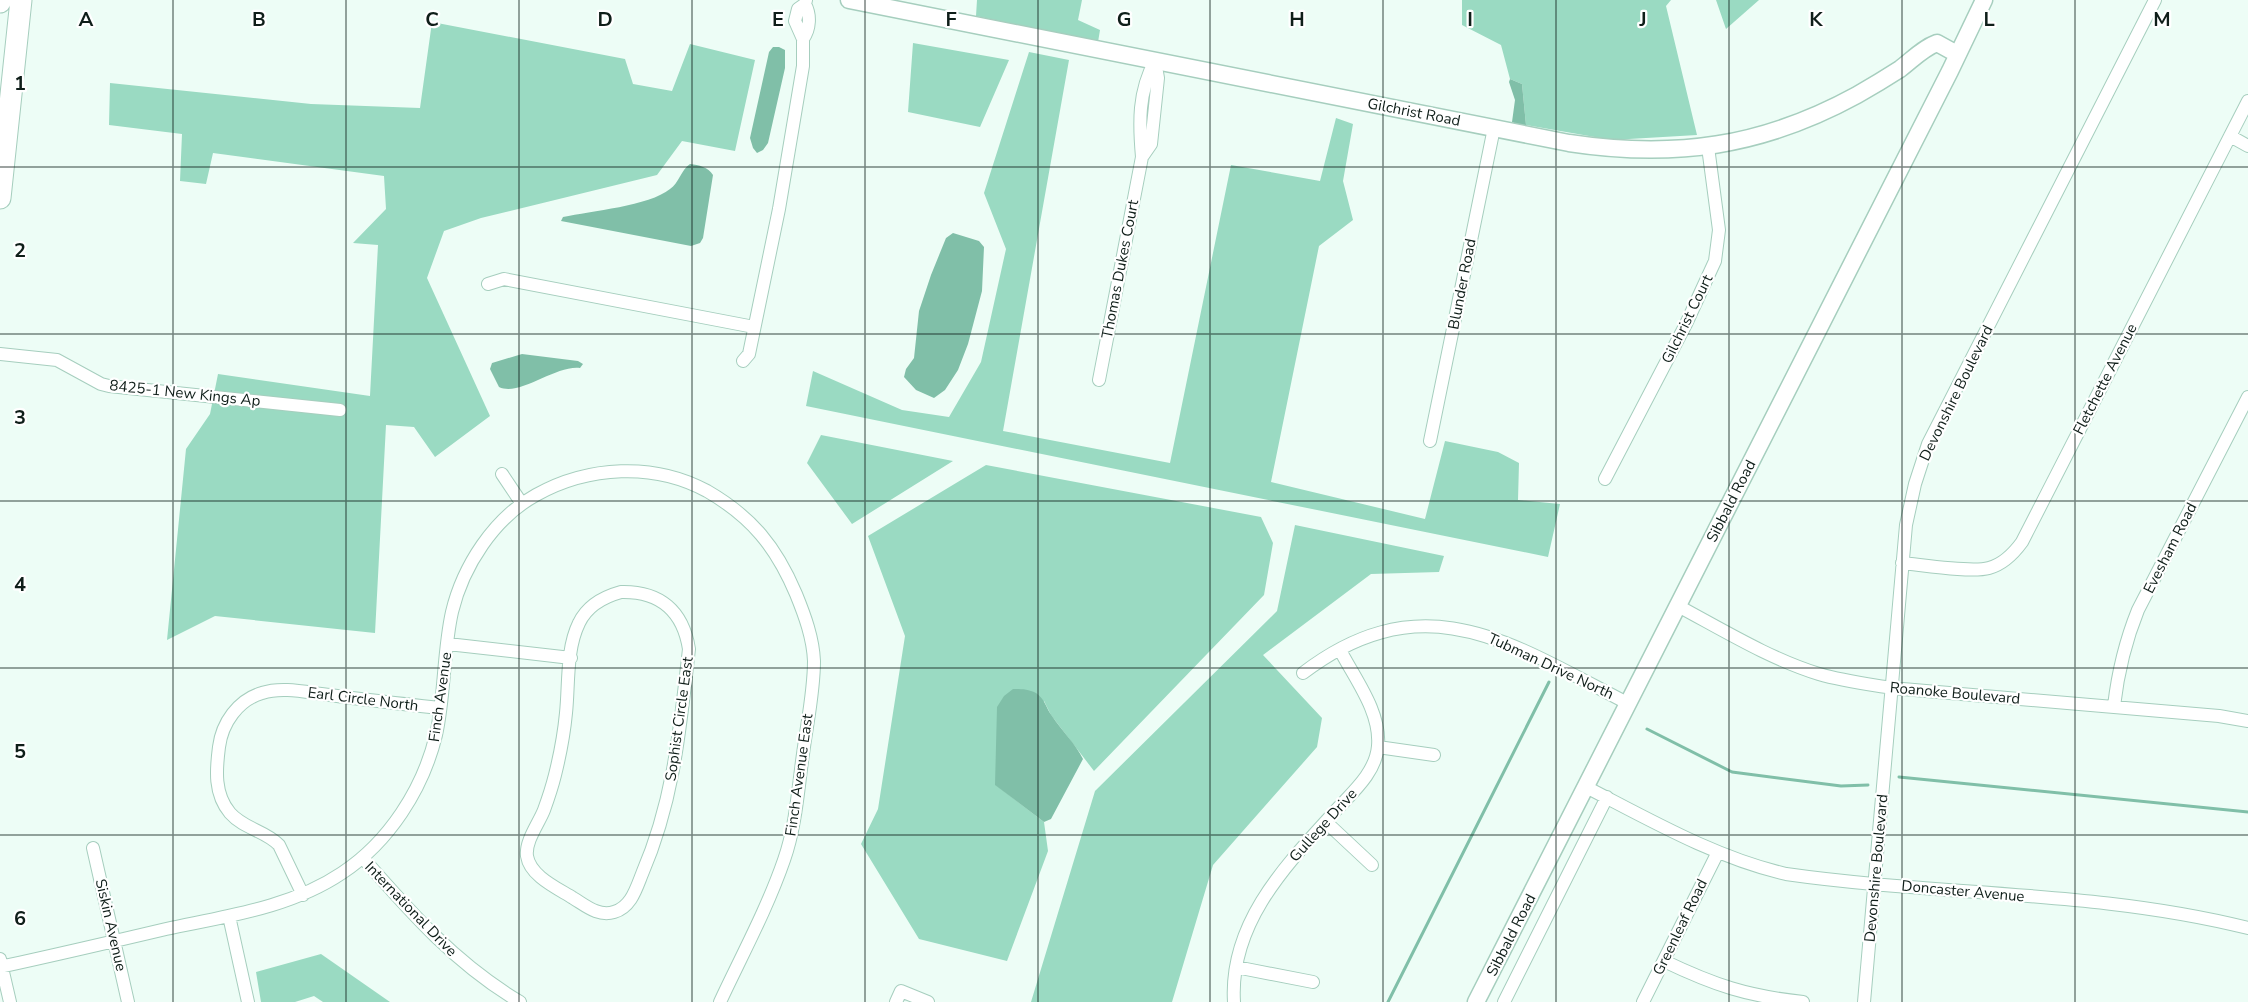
<svg xmlns="http://www.w3.org/2000/svg" width="2248" height="1002" viewBox="0 0 2248 1002" font-family="'Nunito Sans',sans-serif">
<rect width="100%" height="100%" fill="#edfdf6"/>
<path fill="#9adac2" d="M 977,0 L 1082,0 L 1078,20 L 1100,30 L 1098,42 L 976,16 Z
M 1462,0 L 1671,0 L 1666,6 L 1697,135 L 1612,140 L 1526,125 L 1522,84 L 1510,79 L 1501,45 L 1462,25 Z
M 1716,0 L 1759,0 L 1726,29 Z
M 432,22 L 625,59 L 633,84 L 672,91 L 690,44 L 755,60 L 735,151 L 682,141 L 657,175 L 481,218 L 444,231 L 427,278 L 490,416 L 435,457 L 414,427 L 386,425 L 375,633 L 215,616 L 167,640 L 186,449 L 210,414 L 218,374 L 370,396 L 378,245 L 353,243 L 386,209 L 384,176 L 213,153 L 206,184 L 180,181 L 182,134 L 109,125 L 110,83 L 311,104 L 420,108 Z
M 913,43 L 1009,60 L 980,127 L 908,112 Z
M 1029,52 L 1069,60 L 1003,431 L 1170,463 L 1231,165 L 1320,181 L 1336,118 L 1353,124 L 1343,181 L 1353,220 L 1319,246 L 1271,482 L 1425,519 L 1445,441 L 1498,452 L 1519,463 L 1518,500 L 1560,504 L 1548,557 L 806,406 L 813,371 L 902,410 L 949,417 L 981,362 L 1006,249 L 984,193 Z
M 821,435 L 953,461 L 852,524 L 807,463 Z
M 986,465 L 1261,517 L 1273,543 L 1264,595 L 1094,771 L 1051,715 L 1044,701 L 996,785 L 1044,822 L 1048,851 L 1007,961 L 919,939 L 861,844 L 878,809 L 905,636 L 868,536 Z
M 1295,525 L 1444,556 L 1439,572 L 1371,574 L 1263,655 L 1322,718 L 1317,747 L 1213,865 L 1172,1002 L 1031,1002 L 1095,791 L 1277,611 Z
M 321,954 L 390,1002 L 323,1002 L 314,996 L 295,1002 L 261,1002 L 256,972 Z"/>
<path fill="#80bfa8" d="M 773,47 L 779,47 L 785,50 L 785,68 L 768,143 L 763,150 L 757,153 L 753,148 L 750,138 L 769,52 Z
M 1510,79 L 1522,84 L 1526,125 L 1521,126 L 1512,122 L 1515,100 L 1509,82 Z
M 690,164 C 699,165 708,167 713,175 L 703,238 L 700,243 L 691,246 L 561,221 L 563,217 C 591,211 649,206 670,189 C 679,183 681,170 690,164 Z
M 953,233 L 979,241 L 984,247 L 982,291 L 968,344 L 958,370 L 945,390 L 934,398 L 916,390 L 904,377 L 906,369 L 914,358 L 919,311 L 931,275 L 946,238 Z
M 522,354 L 578,361 L 583,364 L 580,368 C 555,365 520,397 499,387 L 490,369 L 492,363 Z
M 1013,689 C 1022,689 1028,689 1036,693 C 1045,699 1046,708 1052,716 C 1062,731 1075,743 1083,759 L 1051,819 L 1044,822 L 995,785 L 997,707 L 1004,696 Z"/>
<g fill="none" stroke-linecap="round" stroke-linejoin="round">
<path stroke="#80bfa8" stroke-width="3" d="M 1647,729 L 1732,772 L 1841,786 L 1868,785
M 1899,777 L 2248,812
M 1388,1002 L 1549,682"/>
<defs>
<path id="street" d="M 803,39 C 810,29 811,15 805,4
M 2230,136 L 2248,146
M 1142,157 L 1151,144 L 1158,78 L 1155,61
M 488,284 L 504,279 L 754,327
M 0,354 L 57,360 L 101,384 L 109,386 L 340,410
M 743,361 L 749,354 L 779,209 L 803,66 L 803,39 L 795,21 L 798,9 L 805,4 L 806,0
M 1099,380 L 1142,157 C 1139,123 1138,92 1155,61
M 1430,441 L 1494,128
M 502,474 L 522,504
M 1605,479 L 1686,324 L 1715,261 L 1719,230 L 1708,147
M 1902,563 C 1923,565 1971,573 1989,568 C 2004,564 2014,553 2022,542 L 2248,101
M 621,592 C 660,591 683,611 689,649 C 680,728 674,800 642,874 C 636,889 631,907 614,912 C 598,917 585,905 573,898 C 557,888 530,876 527,856 C 525,841 539,823 544,810 C 548,799 552,787 555,775 C 560,755 564,734 566,713 C 569,685 566,649 579,623 C 587,606 603,597 621,592 Z
M 1678,606 C 1723,630 1770,659 1819,674 C 1843,681 1867,684 1891,688 L 2219,716 L 2248,721
M 448,644 L 571,658
M 1303,673 C 1425,580 1514,645 1629,704
M 2114,706 C 2118,672 2125,642 2138,610 L 2248,397
M 1378,747 L 1434,755
M 1586,787 C 1650,820 1716,858 1786,874 C 1940,896 2097,890 2248,928
M 1326,822 L 1372,865
M 93,848 L 128,1002
M 363,858 C 411,913 456,964 520,1002
M 303,895 L 279,845 C 266,831 244,829 230,813 C 214,794 216,770 219,747 C 222,723 238,700 262,693 C 283,686 309,693 330,695 C 367,700 403,704 440,708
M 229,916 L 248,1002
M 0,959 L 10,1002
M 1664,961 C 1714,985 1747,996 1803,1002
M 0,967 C 55,955 111,942 166,929 C 227,916 290,908 342,873 C 389,842 423,789 436,735 C 445,695 443,652 452,612 C 463,566 494,518 536,495 C 588,466 654,462 707,491 C 752,517 776,547 796,594 C 805,616 813,638 814,661 C 814,692 807,723 803,754 C 798,789 796,826 784,860 C 767,909 742,955 720,1002
M 1236,967 L 1313,982
M 896,1002 L 901,991 L 928,1002
M 1234,1002 C 1229,921 1289,862 1339,807 C 1355,790 1376,771 1378,746 C 1381,712 1355,679 1340,650
M 1504,1002 L 1607,797
M 1643,1002 L 1718,852
M 1864,1002 L 1906,525 L 1915,484 L 1928,444 L 2155,0"/>
<path id="secondary" d="M 849,0 L 1569,143 C 1674,159 1762,147 1857,95 C 1871,87 1886,78 1900,69 C 1912,60 1923,48 1937,43 L 1957,54
M 1476,1002 L 1950,71 L 1984,0"/>
<path id="highway" d="M 0,2 L 0,0
M 0,198 L 21,0"/>
</defs>
<use href="#street" stroke="#a6cebe" stroke-width="14"/>
<use href="#secondary" stroke="#a6cebe" stroke-width="19"/>
<use href="#highway" stroke="#a6cebe" stroke-width="23"/>
<use href="#street" stroke="#fff" stroke-width="12"/>
<use href="#secondary" stroke="#fff" stroke-width="16"/>
<use href="#highway" stroke="#fff" stroke-width="21"/>
</g>
<path fill="none" stroke="#0f1e19" stroke-width="1.5" stroke-opacity="0.55" d="M 173,0 L 173,1002M 346,0 L 346,1002M 519,0 L 519,1002M 692,0 L 692,1002M 865,0 L 865,1002M 1038,0 L 1038,1002M 1210,0 L 1210,1002M 1383,0 L 1383,1002M 1556,0 L 1556,1002M 1729,0 L 1729,1002M 1902,0 L 1902,1002M 2075,0 L 2075,1002M 0,167 L 2248,167M 0,334 L 2248,334M 0,501 L 2248,501M 0,668 L 2248,668M 0,835 L 2248,835"/>
<g text-anchor="middle" stroke-width="4.5" stroke-linejoin="round" paint-order="stroke">
<g font-size="15" fill="#0f1e19" stroke="#fff">
<text transform="translate(1414 112) rotate(11)" y="5">Gilchrist Road</text>
<text transform="translate(1120 269) rotate(-79)" y="5">Thomas Dukes Court</text>
<text transform="translate(1462 284) rotate(-79)" y="5">Blunder Road</text>
<text transform="translate(1687 319) rotate(-64)" y="5">Gilchrist Court</text>
<text transform="translate(2105 379) rotate(-63)" y="5">Fletchette Avenue</text>
<text transform="translate(185 393) rotate(6)" y="5">8425-1 New Kings Ap</text>
<text transform="translate(1956 393) rotate(-64)" y="5">Devonshire Boulevard</text>
<text transform="translate(1731 501) rotate(-63)" y="5">Sibbald Road</text>
<text transform="translate(2170 548) rotate(-63)" y="5">Evesham Road</text>
<text transform="translate(1551 666) rotate(25)" y="5">Tubman Drive North</text>
<text transform="translate(1955 693) rotate(5)" y="5">Roanoke Boulevard</text>
<text transform="translate(440 697) rotate(-82)" y="5">Finch Avenue</text>
<text transform="translate(363 699) rotate(7)" y="5">Earl Circle North</text>
<text transform="translate(679 719) rotate(-82)" y="5">Sophist Circle East</text>
<text transform="translate(799 775) rotate(-82)" y="5">Finch Avenue East</text>
<text transform="translate(1323 825) rotate(-48)" y="5">Gullege Drive</text>
<text transform="translate(1876 868) rotate(-85)" y="5">Devonshire Boulevard</text>
<text transform="translate(1963 891) rotate(5)" y="5">Doncaster Avenue</text>
<text transform="translate(411 909) rotate(46)" y="5">International Drive</text>
<text transform="translate(111 925) rotate(77)" y="5">Siskin Avenue</text>
<text transform="translate(1680 927) rotate(-64)" y="5">Greenleaf Road</text>
<text transform="translate(1511 935) rotate(-63)" y="5">Sibbald Road</text>
</g>
</g>
<g font-size="20" text-anchor="middle" font-weight="bold" fill="#0f1e19" stroke="#fff" stroke-width="4.5" stroke-linejoin="round" paint-order="stroke">
<text x="86" y="26">A</text>
<text x="259" y="26">B</text>
<text x="432" y="26">C</text>
<text x="605" y="26">D</text>
<text x="778" y="26">E</text>
<text x="951" y="26">F</text>
<text x="1124" y="26">G</text>
<text x="1297" y="26">H</text>
<text x="1470" y="26">I</text>
<text x="1643" y="26">J</text>
<text x="1816" y="26">K</text>
<text x="1989" y="26">L</text>
<text x="2162" y="26">M</text>
<text x="20" y="90">1</text>
<text x="20" y="257">2</text>
<text x="20" y="424">3</text>
<text x="20" y="591">4</text>
<text x="20" y="758">5</text>
<text x="20" y="925">6</text>
</g>
</svg>
